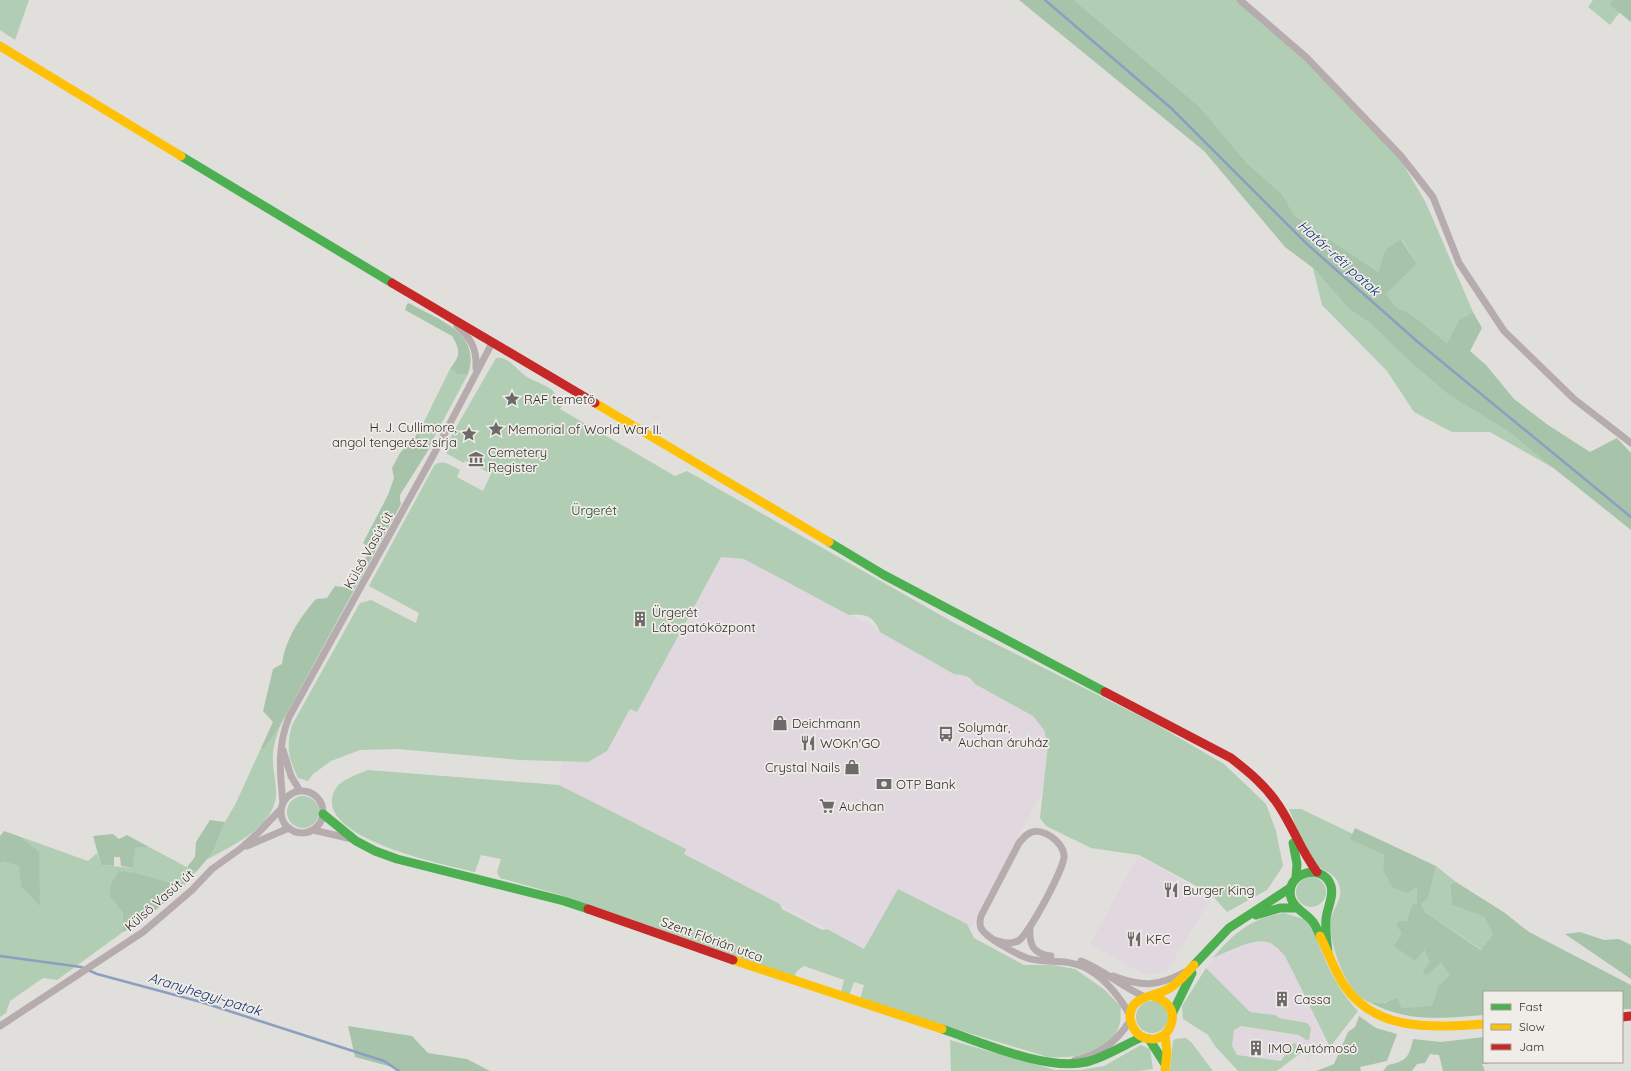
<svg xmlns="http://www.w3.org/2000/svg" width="1631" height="1071" viewBox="0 0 1631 1071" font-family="Quicksand,sans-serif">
<rect width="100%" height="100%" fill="#e1dfdc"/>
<path fill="#e0d7df" d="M 717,556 L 744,557 L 1037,716 L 1051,744 L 1046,784 L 967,934 L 865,949 L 684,854 L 685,849 L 559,785 L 562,761 L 588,762 L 607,751 L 630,709 L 637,712 Z
M 1138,856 L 1212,897 L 1167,971 L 1145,975 L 1090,944 Z
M 1266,941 L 1276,946 L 1285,956 L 1324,1037 L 1322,1048 L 1307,1060 L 1295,1043 L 1289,1045 L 1287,1052 L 1281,1061 L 1237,1055 L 1232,1046 L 1234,1030 L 1241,1026 L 1299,1035 L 1307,1023 L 1279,1018 L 1275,1015 L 1250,1012 L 1206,968 L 1213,958 L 1243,946 Z"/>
<path fill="#b1cdb3" d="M 0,0 L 29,0 L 15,40 L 0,30 Z
M 1074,0 L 1242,0 L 1285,37 L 1400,159 L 1426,203 L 1473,312 L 1459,320 L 1447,343 L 1411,314 L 1396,307 L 1386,294 L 1417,264 L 1402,239 L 1385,250 L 1378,272 L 1294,215 L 1283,195 L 1247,163 L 1199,106 Z
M 1593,0 L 1629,0 L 1610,25 L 1588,7 Z
M 1313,268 L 1349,309 L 1371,324 L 1411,363 L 1450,396 L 1506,430 L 1555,469 L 1490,432 L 1452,432 L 1414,412 L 1387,371 L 1322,305 Z
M 496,358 C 507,355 518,371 527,377 C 532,380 551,387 554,392 C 557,397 557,400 563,404 L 560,409 L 675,476 L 687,471 L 958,625 L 1152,722 L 1224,764 L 1266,804 L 1276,831 L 1283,866 L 1267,890 L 1227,912 L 1211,894 L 1139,855 L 1091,848 L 1046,826 L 1040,818 L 1048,745 L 1044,730 L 1033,716 L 975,684 C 970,676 964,675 954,674 L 880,632 C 874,616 865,613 849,615 L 744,559 L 721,557 L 637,712 L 630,709 L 607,751 L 588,762 L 520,760 L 398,749 L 360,750 L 331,761 L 313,774 L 308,781 L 298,778 C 288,757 286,747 292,725 L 360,603 L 371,600 L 416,623 L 419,613 L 369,586 L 434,466 C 442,458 451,466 460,470 L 457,477 L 483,491 L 491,474 L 480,468 L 481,463 L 477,460 L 473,464 L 465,461 L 464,463 L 447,454 L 446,445 Z
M 450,369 L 458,374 L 468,374 L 430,445 L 421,444 L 419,432 Z
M 281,724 C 276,737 272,749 273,762 C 273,773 277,785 276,796 C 273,828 231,846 206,860 L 213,852 L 225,822 L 236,803 L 261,748 L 265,748 Z
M 368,770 L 559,785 L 686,849 L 684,854 L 780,904 L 782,909 L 822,930 L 827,929 L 864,949 L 898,889 L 967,924 L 974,938 L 1024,965 L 1052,965 L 1075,969 L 1105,990 L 1121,1007 C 1120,1012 1121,1019 1120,1023 C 1113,1053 1073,1059 1048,1057 L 860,1000 L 864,985 L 854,982 L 849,996 L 841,993 L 844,980 L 804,966 L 797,971 L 794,977 L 564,896 L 500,878 L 497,872 L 501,859 L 481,855 L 475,872 C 447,865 306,837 336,788 C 342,779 358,774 368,770 Z
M287 812a16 16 0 1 1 32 0a16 16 0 1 1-32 0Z
M 1289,809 L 1301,809 L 1353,834 L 1351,839 L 1384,855 L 1383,870 L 1417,886 L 1417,904 L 1412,904 L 1407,922 L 1431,962 L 1422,973 L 1427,976 L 1441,963 L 1449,975 L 1438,986 L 1432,1007 L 1402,1008 L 1397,997 C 1389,1001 1380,1006 1371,1003 C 1347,996 1331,948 1330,925 C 1330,911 1342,903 1340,888 C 1336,870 1322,873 1313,861 C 1302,846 1296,825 1289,809 Z
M 21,837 L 88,861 L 97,853 L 101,865 L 133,868 L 134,847 L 149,847 L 196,872 L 181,889 L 177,884 L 136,873 L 110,897 L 123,913 L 123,932 L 57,980 L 43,978 L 10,1001 L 6,1013 L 0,1017 L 0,863 L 2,860 L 20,866 L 21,886 L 39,851 Z
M 1436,866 L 1456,882 L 1450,885 L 1452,905 L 1484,917 L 1493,934 L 1482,950 L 1425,912 L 1421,904 L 1428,899 Z
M1296 892a15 15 0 1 1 30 0a15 15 0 1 1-30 0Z
M 1284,913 L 1304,919 L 1312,926 C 1323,957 1335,987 1358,1011 L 1330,1047 L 1285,956 C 1279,950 1275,944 1267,942 C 1254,938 1225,953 1213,958 C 1232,934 1253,917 1284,913 Z
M 1206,968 L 1250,1012 L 1275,1015 L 1279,1018 L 1307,1023 L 1311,1028 L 1309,1040 L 1306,1040 L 1299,1035 L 1241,1026 L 1234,1030 L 1232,1046 L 1237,1055 L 1281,1061 L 1287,1052 L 1289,1045 L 1295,1043 L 1302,1052 L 1277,1071 L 1238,1071 L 1215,1046 L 1208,1035 L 1183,1019 L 1182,1006 Z
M1136 1017a16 16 0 1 1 32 0a16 16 0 1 1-32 0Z
M 1186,1038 L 1191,1042 L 1213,1071 L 1170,1071 L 1173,1041 L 1175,1039 Z
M 950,1040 L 1055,1070 L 1080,1070 L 1104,1066 L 1141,1045 L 1150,1049 L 1153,1069 L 1140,1071 L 951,1071 Z"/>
<path fill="#a7c4aa" d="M 1019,0 L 1074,0 L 1199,106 L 1247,163 L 1283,195 L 1294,215 L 1378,272 L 1385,250 L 1401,239 L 1417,264 L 1386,294 L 1396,307 L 1411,314 L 1447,343 L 1459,320 L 1473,312 L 1482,328 L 1470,351 L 1486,365 L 1514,399 L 1548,425 L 1590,452 L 1617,438 L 1631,453 L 1631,530 L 1506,430 L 1450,396 L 1411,363 L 1371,324 L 1349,309 L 1313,268 L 1285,247 L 1204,151 Z
M 1612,0 L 1631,0 L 1631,22 L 1610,5 Z
M 409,303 C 438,320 482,332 468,374 L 458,374 L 450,369 C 460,356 461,351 452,336 L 405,310 L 407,304 Z
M 419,432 L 421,444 L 430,445 L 429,449 L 400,495 L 400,500 L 401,504 L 281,724 L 265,748 L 261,748 L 273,722 L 263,711 L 273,669 L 282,664 C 285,640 300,617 316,599 L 327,598 L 335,586 L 348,588 L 371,549 L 363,543 L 388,495 L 394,478 L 392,468 L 400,453 Z
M 210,820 L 225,822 L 213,852 L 196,872 L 187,867 L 195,857 L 196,842 Z
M 1355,828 L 1436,866 L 1428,899 L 1421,904 L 1425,912 L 1481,950 L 1493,934 L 1484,917 L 1452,905 L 1450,885 L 1456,882 L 1505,913 L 1529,932 L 1631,985 L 1631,1009 L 1622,1009 L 1622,992 L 1484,992 L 1484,1015 C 1443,1018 1409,1023 1371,1003 L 1385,1003 L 1397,997 L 1402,1008 L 1432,1006 L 1438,986 L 1449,975 L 1441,963 L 1427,976 L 1422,973 L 1430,962 L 1424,950 L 1415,961 L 1394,946 L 1402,933 L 1396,925 L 1399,921 L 1407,921 L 1412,904 L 1417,904 L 1417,887 L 1407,893 L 1392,887 L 1383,870 L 1384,855 L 1350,839 Z
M 4,831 L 21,837 L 39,851 L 40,906 L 21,886 L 19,866 L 3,861 L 0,863 L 0,836 Z
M 113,834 L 119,839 L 127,835 L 149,847 L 135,847 L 133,868 L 121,866 L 120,857 L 114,857 L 114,866 L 101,865 L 93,836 Z
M 119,871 L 136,873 L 177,884 L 181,889 L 140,923 L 123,932 L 123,913 L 110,897 L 111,884 Z
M 1580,932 L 1604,940 L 1619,939 L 1631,945 L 1631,979 L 1565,934 Z
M 1359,1016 L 1376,1028 L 1397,1034 L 1387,1061 L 1360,1067 L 1361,1071 L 1316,1071 L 1334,1064 L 1348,1032 L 1355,1027 Z
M 348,1026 L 412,1036 L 428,1053 L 467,1059 L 490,1071 L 397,1071 L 392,1067 L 355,1057 Z
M 1484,1037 L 1484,1062 L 1503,1062 L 1482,1064 L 1485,1071 L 1443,1071 L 1439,1055 L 1430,1054 L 1425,1063 L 1417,1064 L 1412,1071 L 1383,1071 L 1388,1065 C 1407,1061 1409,1057 1413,1039 L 1441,1042 Z"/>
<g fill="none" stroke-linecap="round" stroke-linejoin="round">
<path stroke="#8b9fc1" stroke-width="2.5" d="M 1045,0 L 1171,108 L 1307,244 L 1419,343 L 1631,517
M 0,956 L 81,967 L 97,974 L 201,1002 L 384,1061 L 399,1071"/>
<path stroke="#b6acad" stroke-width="7" d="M 1240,0 L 1307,58 L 1401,156 L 1433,197 L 1459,263 L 1504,331 L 1574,399 L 1631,443
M 457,326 C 471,338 477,349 476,368
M 283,750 L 291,776 L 300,791
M281 812a21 21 0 1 1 42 0a21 21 0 1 1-42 0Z
M 283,803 C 280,772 277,747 289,717 L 434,454 L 492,343
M 313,830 L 352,839
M 247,846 L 289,828
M 1030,928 C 1029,945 1033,954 1051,956
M 994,940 C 1002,942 1010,945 1018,941 C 1028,936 1065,867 1064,856 C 1064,842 1041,825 1028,834 C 1024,836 1022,840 1019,843 L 981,916 C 980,920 979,923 981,928 C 985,937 1016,954 1027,958 C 1045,964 1064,958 1084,967 C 1105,977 1119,996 1130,1015
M 1081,961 C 1104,970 1122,987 1145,997
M 1113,976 C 1142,987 1157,987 1185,972
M 0,1026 L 143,932 L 192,890 L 212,869 L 240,849 L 259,832 L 281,809
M 1075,1060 C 1100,1055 1116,1042 1130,1021"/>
<path stroke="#4caf50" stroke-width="9" d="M 181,156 L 392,283
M 829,542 L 884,575 L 1105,692
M 323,814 L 356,841 L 375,851 L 397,859 L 564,901 L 588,909
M 1293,843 L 1297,864 L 1296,877
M 1256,915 L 1280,908 L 1296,908
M 1320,936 C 1318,931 1316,926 1313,922 C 1306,913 1294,909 1291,898 C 1284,873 1323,861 1331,886 C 1334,897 1327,908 1326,919 C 1325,930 1327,942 1328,953
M 1194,965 L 1229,928 L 1290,888
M 1173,1012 L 1192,973
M 942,1029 C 981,1042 1045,1071 1086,1062 C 1102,1059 1126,1044 1142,1037
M 1149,1039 L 1165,1064"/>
<path stroke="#ffc107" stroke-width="9" d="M 0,46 L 181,156
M 595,403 L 829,542
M 1320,936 C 1328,952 1334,970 1344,985 C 1376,1033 1434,1027 1484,1024
M 733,960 L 942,1029
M 1153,996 C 1159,998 1164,1000 1168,1005 C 1177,1016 1171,1034 1158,1038 C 1152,1040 1144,1039 1138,1034 C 1134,1030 1131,1024 1130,1018 C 1129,995 1156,997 1170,988 C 1179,982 1187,973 1194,965
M 1165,1035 L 1167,1052 L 1165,1071"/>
<path stroke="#c62828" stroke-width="9" d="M 392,283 L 595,403
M 1105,692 L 1231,758 C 1249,772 1266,786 1279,806 C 1293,827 1301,851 1317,872
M 588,909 L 733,960
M 1622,1017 L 1631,1016"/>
</g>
<defs>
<symbol id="sight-bare" viewBox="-9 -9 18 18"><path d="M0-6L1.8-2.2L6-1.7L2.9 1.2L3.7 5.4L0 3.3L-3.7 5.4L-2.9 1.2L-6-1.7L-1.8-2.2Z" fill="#6d6b69" stroke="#f0ece8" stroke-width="2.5" paint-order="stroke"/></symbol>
<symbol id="museum-bare" viewBox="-9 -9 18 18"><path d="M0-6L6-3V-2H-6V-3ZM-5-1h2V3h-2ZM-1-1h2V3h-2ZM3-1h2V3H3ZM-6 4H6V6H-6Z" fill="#6d6b69" stroke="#f0ece8" stroke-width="2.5" paint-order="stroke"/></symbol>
<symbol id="building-bare" viewBox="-9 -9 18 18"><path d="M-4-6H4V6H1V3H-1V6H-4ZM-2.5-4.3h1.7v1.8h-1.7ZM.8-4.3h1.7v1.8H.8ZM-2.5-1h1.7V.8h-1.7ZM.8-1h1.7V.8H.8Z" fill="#6d6b69" stroke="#f0ece8" stroke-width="2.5" paint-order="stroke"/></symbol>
<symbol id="shop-bare" viewBox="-9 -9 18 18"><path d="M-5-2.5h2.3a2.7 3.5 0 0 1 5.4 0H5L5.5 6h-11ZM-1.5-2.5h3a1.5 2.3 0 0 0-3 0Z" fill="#6d6b69" stroke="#f0ece8" stroke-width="2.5" paint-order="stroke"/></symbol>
<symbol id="bus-bare" viewBox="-9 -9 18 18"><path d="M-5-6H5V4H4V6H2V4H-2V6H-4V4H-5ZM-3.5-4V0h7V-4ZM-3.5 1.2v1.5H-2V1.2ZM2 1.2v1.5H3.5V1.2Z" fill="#6d6b69" stroke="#f0ece8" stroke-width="2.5" paint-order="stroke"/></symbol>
<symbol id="restaurant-bare" viewBox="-9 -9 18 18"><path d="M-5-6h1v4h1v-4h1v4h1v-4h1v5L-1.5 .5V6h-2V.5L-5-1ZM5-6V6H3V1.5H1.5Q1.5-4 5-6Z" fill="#6d6b69" stroke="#f0ece8" stroke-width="2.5" paint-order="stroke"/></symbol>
<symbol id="bank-bare" viewBox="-9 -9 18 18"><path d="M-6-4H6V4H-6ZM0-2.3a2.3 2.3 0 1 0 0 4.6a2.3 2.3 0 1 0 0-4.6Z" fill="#6d6b69" stroke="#f0ece8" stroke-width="2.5" paint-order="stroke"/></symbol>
<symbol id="supermarket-bare" viewBox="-9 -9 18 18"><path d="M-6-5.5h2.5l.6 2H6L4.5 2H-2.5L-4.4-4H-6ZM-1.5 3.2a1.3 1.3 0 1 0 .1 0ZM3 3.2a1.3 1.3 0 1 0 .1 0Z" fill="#6d6b69" stroke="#f0ece8" stroke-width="2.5" paint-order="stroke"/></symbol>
</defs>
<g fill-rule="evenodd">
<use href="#sight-bare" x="501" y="388" width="22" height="22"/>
<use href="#sight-bare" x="485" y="418" width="22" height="22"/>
<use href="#sight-bare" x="458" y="423" width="22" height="22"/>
<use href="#museum-bare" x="465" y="448" width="22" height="22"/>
<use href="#building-bare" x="629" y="608" width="22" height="22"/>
<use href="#shop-bare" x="769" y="712" width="22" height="22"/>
<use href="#bus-bare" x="935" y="723" width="22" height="22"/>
<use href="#restaurant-bare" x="797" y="732" width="22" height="22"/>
<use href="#shop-bare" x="841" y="756" width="22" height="22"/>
<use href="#bank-bare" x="873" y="773" width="22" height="22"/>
<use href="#supermarket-bare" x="816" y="795" width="22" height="22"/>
<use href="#restaurant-bare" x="1160" y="879" width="22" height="22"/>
<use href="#restaurant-bare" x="1123" y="928" width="22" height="22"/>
<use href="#building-bare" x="1271" y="988" width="22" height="22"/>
<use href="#building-bare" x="1245" y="1037" width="22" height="22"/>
</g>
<g text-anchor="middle" stroke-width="3.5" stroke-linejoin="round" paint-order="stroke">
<g font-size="13" fill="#2e2d2b" stroke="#f0ece8" text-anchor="start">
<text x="524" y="404">RAF temető</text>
<text x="457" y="432" text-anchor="end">H. J. Cullimore,<tspan x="457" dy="15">angol tengerész sírja</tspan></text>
<text x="508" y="434">Memorial of World War II.</text>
<text x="488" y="457">Cemetery<tspan x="488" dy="15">Register</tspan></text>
<text x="652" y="617">Ürgerét<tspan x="652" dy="15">Látogatóközpont</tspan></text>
<text x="792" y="728">Deichmann</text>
<text x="958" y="732">Solymár,<tspan x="958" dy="15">Auchan áruház</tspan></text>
<text x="820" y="748">WOKn'GO</text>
<text x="840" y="772" text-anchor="end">Crystal Nails</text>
<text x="896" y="789">OTP Bank</text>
<text x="839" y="811">Auchan</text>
<text x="1183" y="895">Burger King</text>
<text x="1146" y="944">KFC</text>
<text x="1294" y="1004">Cassa</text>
<text x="1268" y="1053">IMO Autómosó</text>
</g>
<g font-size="13" fill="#133a1c" stroke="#f0ece8">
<text x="594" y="515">Ürgerét</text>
</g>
<g font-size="13" fill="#2e2d2b" stroke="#f0ece8">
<text transform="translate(368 550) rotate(-61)" y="5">Külső Vasút út</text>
<text transform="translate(159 900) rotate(-41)" y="5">Külső Vasút út</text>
<text transform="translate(712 939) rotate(20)" y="5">Szent Flórián utca</text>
</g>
<g font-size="14" font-style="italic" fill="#113472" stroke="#f0ece8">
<text transform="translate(1339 258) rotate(42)" y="5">Határ-réti patak</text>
<text transform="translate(205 994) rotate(17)" y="5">Aranyhegyi-patak</text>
</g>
</g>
<rect x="1483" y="991" width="140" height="72" fill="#f0ece8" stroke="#a2a09c"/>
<rect x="1491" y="1004" width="20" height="6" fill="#4caf50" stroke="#a2a09c"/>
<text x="1519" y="1011" font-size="12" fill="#2e2d2b">Fast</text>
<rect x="1491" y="1024" width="20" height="6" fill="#ffc107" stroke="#a2a09c"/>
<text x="1519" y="1031" font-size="12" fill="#2e2d2b">Slow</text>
<rect x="1491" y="1044" width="20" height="6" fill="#c62828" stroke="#a2a09c"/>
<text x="1519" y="1051" font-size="12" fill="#2e2d2b">Jam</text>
</svg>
